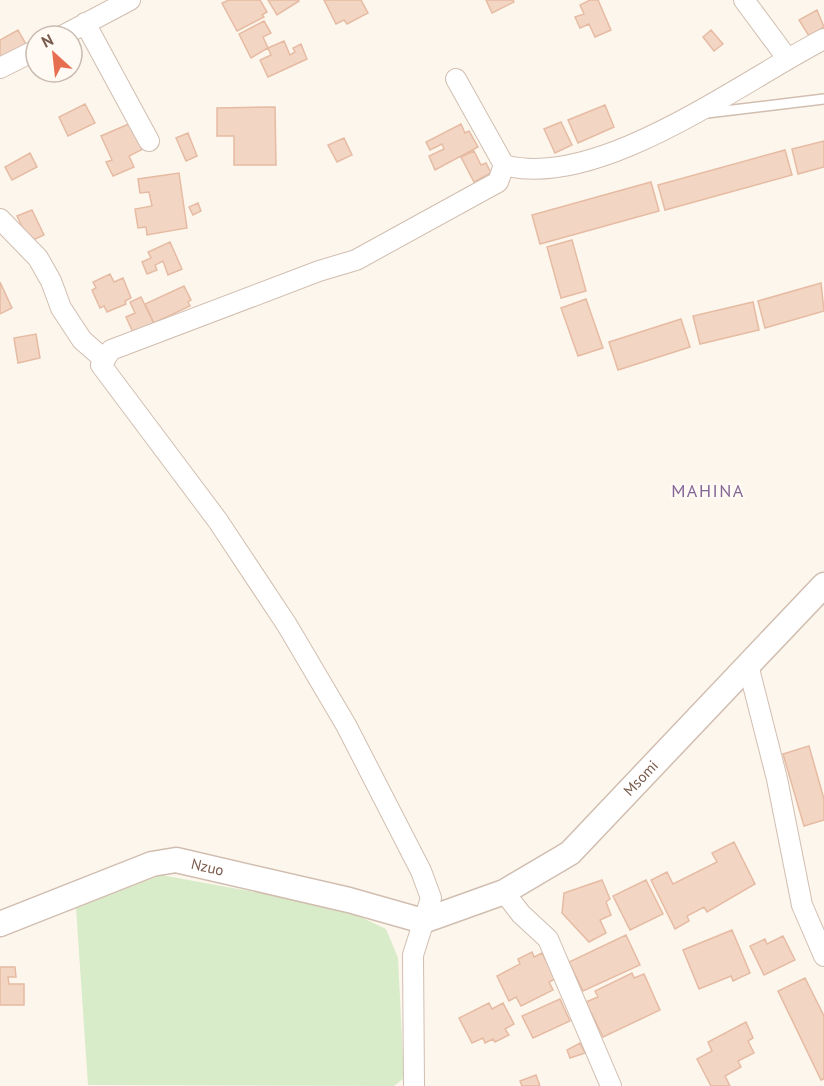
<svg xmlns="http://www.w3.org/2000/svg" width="824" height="1086" viewBox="0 0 824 1086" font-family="'PT Sans',sans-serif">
<rect width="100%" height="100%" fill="#fdf6ec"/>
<path fill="#d8ecc9" d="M 161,875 L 342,908 L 386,929 L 398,958 L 404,1078 L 394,1086 L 88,1085 L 76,908 Z"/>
<path fill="#f3d5c3" stroke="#e6bba3" stroke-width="1.5" d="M 229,0 L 260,0 L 267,12 L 262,15 L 264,17 L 237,31 L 222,3 Z
M 268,0 L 298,0 L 299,1 L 277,15 Z
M 324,0 L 361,0 L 368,13 L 347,24 L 344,20 L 336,24 Z
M 486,0 L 513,0 L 514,2 L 492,13 Z
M 590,0 L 598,0 L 611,30 L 595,37 L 589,24 L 580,28 L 575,17 L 584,14 L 580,5 Z
M 817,10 L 824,27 L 809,36 L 799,20 Z
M 264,21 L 271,33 L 263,37 L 268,48 L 251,58 L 239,34 Z
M 18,30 L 27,46 L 0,62 L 0,40 Z
M 711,30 L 723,44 L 714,51 L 703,37 Z
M 284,41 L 290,55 L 295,52 L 293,48 L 301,44 L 307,59 L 268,77 L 260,60 L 271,55 L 268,48 Z
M 85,104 L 95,123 L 68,136 L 59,117 Z
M 605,105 L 614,127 L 578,143 L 568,120 Z
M 275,107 L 276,165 L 234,165 L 234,136 L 217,136 L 217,108 Z
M 561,122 L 572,145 L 555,153 L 544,129 Z
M 131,123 L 143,149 L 129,156 L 134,167 L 113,176 L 106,162 L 112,160 L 101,136 Z
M 461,124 L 465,133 L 469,131 L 478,147 L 435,170 L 429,156 L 444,149 L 442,144 L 430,150 L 426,142 Z
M 188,133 L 197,156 L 186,161 L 176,138 Z
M 344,138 L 352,155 L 337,162 L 328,145 Z
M 824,141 L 824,167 L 798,174 L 792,149 Z
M 785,150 L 792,175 L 665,210 L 658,185 Z
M 474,151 L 481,165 L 486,163 L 491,173 L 474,182 L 461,157 Z
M 30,153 L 37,167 L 12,180 L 5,167 Z
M 179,173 L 187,228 L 147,235 L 146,227 L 138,228 L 135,209 L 152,206 L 149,192 L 140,193 L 138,179 Z
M 651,182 L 659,211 L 540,244 L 532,215 Z
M 198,203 L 201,211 L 193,215 L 189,207 Z
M 32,210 L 44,235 L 29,242 L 17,216 Z
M 572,240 L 586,291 L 561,298 L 547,247 Z
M 170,242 L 182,269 L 168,275 L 163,261 L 155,265 L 157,270 L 147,274 L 142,262 L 151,258 L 148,252 Z
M 110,274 L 114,282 L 123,278 L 131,298 L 125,301 L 126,304 L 107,312 L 104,306 L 100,308 L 92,290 L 96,288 L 93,282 Z
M 0,282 L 12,308 L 0,314 Z
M 821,283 L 824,311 L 765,328 L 758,301 Z
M 184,286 L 191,300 L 188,302 L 190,306 L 154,323 L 145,304 Z
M 141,297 L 156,328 L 135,337 L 126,317 L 135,313 L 130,302 Z
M 586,299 L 603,348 L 578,356 L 561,308 Z
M 753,302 L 759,330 L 700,344 L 693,316 Z
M 681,319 L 690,347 L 618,370 L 609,342 Z
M 36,334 L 40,358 L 18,363 L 14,338 Z
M 809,746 L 824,799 L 824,820 L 804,826 L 783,754 Z
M 734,842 L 755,884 L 707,912 L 704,907 L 687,916 L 689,921 L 675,929 L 651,880 L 667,872 L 673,884 L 717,862 L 712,853 Z
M 602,880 L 610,899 L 606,902 L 611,915 L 600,920 L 606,933 L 589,942 L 562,913 L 564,893 Z
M 646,880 L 663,914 L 630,930 L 613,896 Z
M 732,930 L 750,973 L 733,981 L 731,976 L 699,989 L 683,950 Z
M 626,935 L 640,965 L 583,991 L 569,962 Z
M 783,936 L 795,960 L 764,975 L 750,946 L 765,939 L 767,944 Z
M 532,952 L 534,957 L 542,953 L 555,979 L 549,982 L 553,990 L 521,1006 L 516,997 L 509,1001 L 497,976 L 520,964 L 518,959 Z
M 0,967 L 15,967 L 16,977 L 8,977 L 9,984 L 24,984 L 24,1005 L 0,1005 Z
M 632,973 L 634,978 L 644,974 L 660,1010 L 603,1037 L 586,1002 L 598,997 L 595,991 Z
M 805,978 L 824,1016 L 824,1079 L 821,1080 L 778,991 Z
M 560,999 L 570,1021 L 533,1038 L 522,1016 Z
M 489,1003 L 492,1009 L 503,1003 L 514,1024 L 505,1029 L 509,1035 L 495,1042 L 493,1039 L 485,1043 L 483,1038 L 472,1043 L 459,1018 Z
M 746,1022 L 753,1038 L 748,1041 L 754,1053 L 738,1061 L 741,1067 L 725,1076 L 730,1086 L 711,1086 L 697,1059 L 712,1051 L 708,1042 Z
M 580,1043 L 585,1053 L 570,1058 L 567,1050 Z
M 536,1075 L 540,1086 L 522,1086 L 520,1081 Z"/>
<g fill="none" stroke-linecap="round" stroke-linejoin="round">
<defs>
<path id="service" d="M 707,113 L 824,99"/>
<path id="minor" d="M 744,0 L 787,58
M 85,23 L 149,141
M 62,36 L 130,0
M 0,68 L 36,50
M 504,165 C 598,191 742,81 824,39
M 0,219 L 38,258 L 51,281 L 61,308 L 82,340 L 105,360
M 748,665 L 777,779 L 802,905 L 824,956
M 504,892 L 521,914 L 548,939 L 611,1086
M 414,1086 L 413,955 L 431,898 L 421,871 L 346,725 L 287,625 L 218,521 L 101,365 L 111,350 L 319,271 L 356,260 L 498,182 L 504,165 L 456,79"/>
<g id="tertiary">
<path id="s1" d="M 0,924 L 152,864 L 176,860 L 349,900 L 423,921 L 504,892 L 570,853 L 824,585"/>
</g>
</defs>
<use href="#service" stroke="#d1beb0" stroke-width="12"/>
<use href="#minor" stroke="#d1beb0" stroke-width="22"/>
<use href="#tertiary" stroke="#d1beb0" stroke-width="27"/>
<use href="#service" stroke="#fff" stroke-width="9"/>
<use href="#minor" stroke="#fff" stroke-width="20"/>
<use href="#tertiary" stroke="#fff" stroke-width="24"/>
</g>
<g text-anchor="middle" stroke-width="5" stroke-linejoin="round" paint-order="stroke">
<g font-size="15" fill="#7a5c4d" stroke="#fffaf3">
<text dy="5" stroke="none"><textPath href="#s1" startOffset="708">Msomi</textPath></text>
<text dy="5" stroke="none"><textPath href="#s1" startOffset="220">Nzuo</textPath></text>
</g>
<g font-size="18" letter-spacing="1.5" fill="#846695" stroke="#fffaf3">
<text x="708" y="497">MAHINA</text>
</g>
</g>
<g transform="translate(54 54) rotate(333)"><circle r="28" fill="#fffaf3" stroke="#cabbb1" stroke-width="1.5"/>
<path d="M0-4.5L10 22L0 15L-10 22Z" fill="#e76f51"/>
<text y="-9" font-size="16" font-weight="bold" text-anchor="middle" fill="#7a5c4d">N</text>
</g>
</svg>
